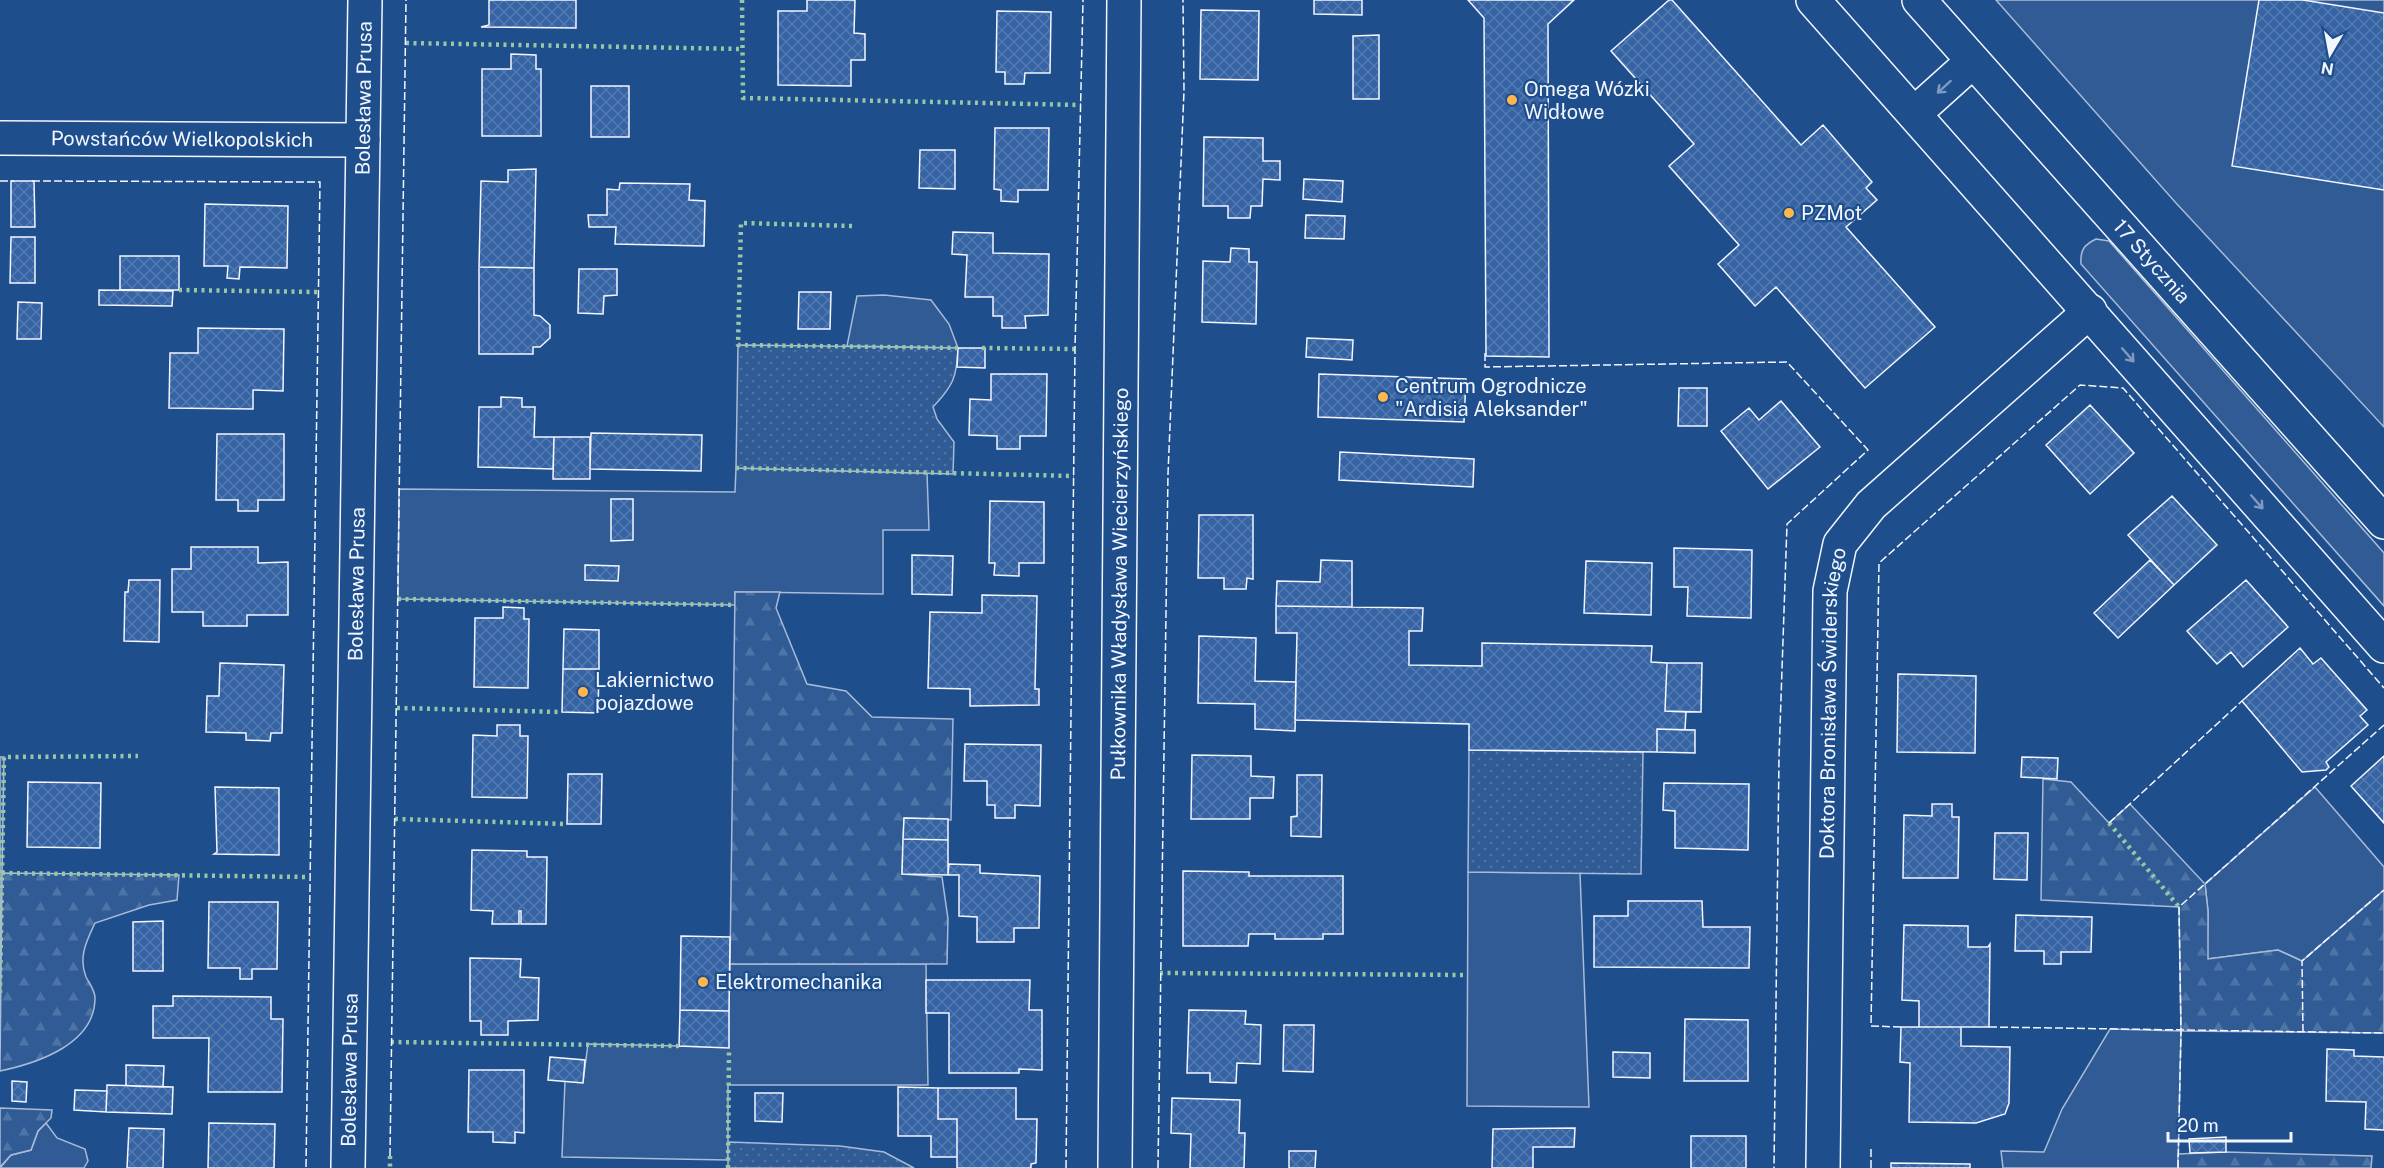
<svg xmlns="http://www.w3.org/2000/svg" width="2384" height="1168" viewBox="0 0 2384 1168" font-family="'Public Sans',sans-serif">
<defs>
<pattern id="forest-firs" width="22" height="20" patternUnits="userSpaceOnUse" patternTransform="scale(1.5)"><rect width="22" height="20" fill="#305b95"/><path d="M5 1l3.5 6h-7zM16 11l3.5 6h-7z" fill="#4e73a5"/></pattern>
<pattern id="park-dots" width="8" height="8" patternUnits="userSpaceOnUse" patternTransform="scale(1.5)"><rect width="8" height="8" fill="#305b95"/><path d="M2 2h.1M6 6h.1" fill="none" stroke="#4e73a5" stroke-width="1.8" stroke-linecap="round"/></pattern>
<pattern id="building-cross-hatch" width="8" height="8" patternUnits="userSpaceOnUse" patternTransform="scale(1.5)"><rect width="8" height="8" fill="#3563a3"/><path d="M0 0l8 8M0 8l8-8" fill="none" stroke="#537ab1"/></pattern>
</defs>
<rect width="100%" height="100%" fill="#1f4e8c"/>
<path fill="#305b95" stroke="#a8bbd7" stroke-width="1.5" d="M 1996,0 L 2384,0 L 2384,427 L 2176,203 Z
M 2096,239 L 2109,241 L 2384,553 L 2384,606 L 2081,264 C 2080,250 2084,245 2096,239 Z
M 884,295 L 931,300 L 949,324 L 958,348 L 847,346 L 857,296 Z
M 736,468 L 927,473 L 929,530 L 883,530 L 883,594 L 735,592 L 735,605 L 398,599 L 399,489 L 735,492 Z
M 0,757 L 4,757 L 0,993 Z
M 2315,787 L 2384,867 L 2384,890 L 2302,961 L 2278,950 L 2207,959 L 2208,911 L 2205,884 Z
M 1468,872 L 1580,873 L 1589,1107 L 1467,1106 Z
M 730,964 L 926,964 L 928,1085 L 728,1085 L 728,1160 L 562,1157 L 565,1081 L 583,1082 L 588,1044 L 728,1047 Z
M 2110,1029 L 2181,1031 L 2178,1168 L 2003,1168 L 2001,1151 L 2044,1152 L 2062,1109 Z
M 46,1123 L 57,1138 L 85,1149 L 88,1161 L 84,1168 L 0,1168 L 11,1155 L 31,1150 L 38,1131 Z"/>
<path fill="url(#forest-firs)" stroke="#a8bbd7" stroke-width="1.5" d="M 735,592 L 780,592 L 776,608 L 807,684 L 846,691 L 872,717 L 953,719 L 951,820 L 904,818 L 902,874 L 942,877 L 948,919 L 947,964 L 730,964 Z
M 2043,779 L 2071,782 L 2109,823 L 2130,804 L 2205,884 L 2208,911 L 2208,959 L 2278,950 L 2302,961 L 2384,890 L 2384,1033 L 2181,1031 L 2179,907 L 2041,900 Z
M 2,873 L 179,875 L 177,900 L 149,905 L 95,923 C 87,940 78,957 86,977 C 89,983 95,990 95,998 C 95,1044 38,1063 0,1071 Z
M 0,1108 L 52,1110 L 51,1118 L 38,1131 L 31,1150 L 11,1155 L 0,1167 Z
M 2226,1152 L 2372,1156 L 2371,1168 L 2178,1168 L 2178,1154 Z"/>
<path fill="url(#park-dots)" stroke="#a8bbd7" stroke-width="1.5" d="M 738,345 L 958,348 C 957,377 953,386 933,407 L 937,419 L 954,442 L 953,474 L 736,468 Z
M 1469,750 L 1643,752 L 1641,874 L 1468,872 Z
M 728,1142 L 840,1146 L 884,1152 L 914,1168 L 728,1168 Z"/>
<path fill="url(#building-cross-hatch)" stroke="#f2f6ff" stroke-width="1.5" d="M 489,0 L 576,0 L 576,28 L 481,27 L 489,25 Z
M 807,0 L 855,0 L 854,33 L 865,34 L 865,60 L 851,60 L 851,86 L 778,85 L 778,11 L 807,11 Z
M 1314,0 L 1362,0 L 1362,15 L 1314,14 Z
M 1468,0 L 1574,0 L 1548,24 L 1549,357 L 1486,356 L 1484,18 Z
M 1669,0 L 1672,0 L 1801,145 L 1823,125 L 1872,182 L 1866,188 L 1877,200 L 1846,227 L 1935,327 L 1865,388 L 1776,287 L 1755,306 L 1718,264 L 1739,245 L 1669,166 L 1694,144 L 1611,51 Z
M 2259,0 L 2303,0 L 2384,13 L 2384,190 L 2232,166 Z
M 1201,10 L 1259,11 L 1258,80 L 1200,79 Z
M 997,11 L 1051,12 L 1050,73 L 1025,73 L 1024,84 L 1005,84 L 1005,72 L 996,72 Z
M 1379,35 L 1379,99 L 1353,99 L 1353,36 Z
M 511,54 L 536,55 L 536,69 L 541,69 L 541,136 L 482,136 L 482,69 L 511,69 Z
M 591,86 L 629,86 L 629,137 L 591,137 Z
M 995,128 L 1049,128 L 1048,190 L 1018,190 L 1018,202 L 1001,201 L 1001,190 L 994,189 Z
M 1204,137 L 1263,138 L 1263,161 L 1280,161 L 1280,180 L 1263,179 L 1262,206 L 1251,206 L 1250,218 L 1228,218 L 1228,206 L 1203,206 Z
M 920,150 L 955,150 L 955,189 L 919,188 Z
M 536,169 L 534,268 L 479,267 L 481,181 L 508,182 L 508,170 Z
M 1304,179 L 1343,181 L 1342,202 L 1303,199 Z
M 11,181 L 34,181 L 35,227 L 11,227 Z
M 620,183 L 690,184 L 689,200 L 705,201 L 704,246 L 615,244 L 616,227 L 589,227 L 588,215 L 607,215 L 607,189 L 619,190 Z
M 205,204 L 288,206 L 287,268 L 240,267 L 239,279 L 227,278 L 228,266 L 204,266 Z
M 1306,215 L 1345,216 L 1344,239 L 1305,238 Z
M 953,232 L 993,233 L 993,253 L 1049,254 L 1048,315 L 1025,316 L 1026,328 L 1002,328 L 1002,316 L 993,316 L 993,297 L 965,297 L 967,255 L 952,254 Z
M 11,237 L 35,237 L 35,283 L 10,283 Z
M 1231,248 L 1249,249 L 1249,262 L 1257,262 L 1256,324 L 1202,322 L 1203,261 L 1230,262 Z
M 120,256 L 179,256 L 179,290 L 120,290 Z
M 479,267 L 534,268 L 534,315 L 540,316 L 550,325 L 550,338 L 540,347 L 533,347 L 533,354 L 479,354 Z
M 579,269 L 617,269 L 617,295 L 604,296 L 603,314 L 578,313 Z
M 99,290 L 173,291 L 172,306 L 99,305 Z
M 799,292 L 831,292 L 830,329 L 798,329 Z
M 18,302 L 42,303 L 41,339 L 17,339 Z
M 198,328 L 284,329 L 283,391 L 253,390 L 253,409 L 169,408 L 170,353 L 198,353 Z
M 1307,338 L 1353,340 L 1352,360 L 1306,357 Z
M 958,348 L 985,348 L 985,368 L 957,367 Z
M 991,374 L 1047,374 L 1046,436 L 1020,436 L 1020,449 L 997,449 L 997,436 L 969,435 L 970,399 L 991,400 Z
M 1319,374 L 1466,379 L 1464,422 L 1318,417 Z
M 1679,388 L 1707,388 L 1707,426 L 1678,426 Z
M 501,397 L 522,398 L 522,407 L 535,407 L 534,437 L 554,437 L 553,469 L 478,467 L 479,407 L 501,407 Z
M 1781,401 L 1820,447 L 1768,489 L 1721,431 L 1749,408 L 1759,420 Z
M 2090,405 L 2134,453 L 2090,494 L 2046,445 Z
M 591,433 L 702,435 L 701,471 L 590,469 Z
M 217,434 L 284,434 L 284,500 L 258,500 L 258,511 L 238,511 L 238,500 L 216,500 Z
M 554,437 L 590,437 L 590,479 L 553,479 Z
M 1340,452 L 1474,459 L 1473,487 L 1339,480 Z
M 2172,496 L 2217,545 L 2174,585 L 2128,535 Z
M 611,499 L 633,499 L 633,540 L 611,541 Z
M 990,501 L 1044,502 L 1044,563 L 1019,563 L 1019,576 L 994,575 L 995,563 L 989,563 Z
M 1199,515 L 1253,515 L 1253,579 L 1247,578 L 1246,589 L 1224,589 L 1224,578 L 1198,578 Z
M 191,547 L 258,547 L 258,563 L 288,562 L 288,615 L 247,615 L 247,626 L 203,626 L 203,612 L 172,612 L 172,569 L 191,569 Z
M 1674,548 L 1752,550 L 1751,618 L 1687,616 L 1688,587 L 1674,587 Z
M 912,555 L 953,556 L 952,595 L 912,594 Z
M 1321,560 L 1352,561 L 1352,607 L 1276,606 L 1277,581 L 1320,582 Z
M 2150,560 L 2174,585 L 2118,638 L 2094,613 Z
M 1586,561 L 1652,563 L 1651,615 L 1584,613 Z
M 585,565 L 619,566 L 618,581 L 585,580 Z
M 129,580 L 160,580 L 159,642 L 124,641 L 125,592 L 128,592 Z
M 2246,580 L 2288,627 L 2243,667 L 2231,652 L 2217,664 L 2187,631 Z
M 982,595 L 1037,596 L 1035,689 L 1039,689 L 1039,705 L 970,706 L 970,689 L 928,688 L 930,612 L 982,613 Z
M 1276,606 L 1423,608 L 1422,631 L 1409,631 L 1409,665 L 1482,666 L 1482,643 L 1652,646 L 1651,662 L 1667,663 L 1665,711 L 1686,712 L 1685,730 L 1657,729 L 1657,752 L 1469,750 L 1469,724 L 1295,720 L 1297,633 L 1276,633 Z
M 503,607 L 524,608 L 524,619 L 529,619 L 528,688 L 474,687 L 475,618 L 503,618 Z
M 564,629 L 599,630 L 599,669 L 563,669 Z
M 1199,636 L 1256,638 L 1255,681 L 1296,682 L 1295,731 L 1255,729 L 1255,704 L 1198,703 Z
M 2300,648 L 2313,664 L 2321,658 L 2367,710 L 2360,716 L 2368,725 L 2326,762 L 2329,767 L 2326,770 L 2302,772 L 2242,701 Z
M 220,663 L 284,665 L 282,733 L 271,733 L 270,741 L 246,740 L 246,733 L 206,732 L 207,696 L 219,696 Z
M 1667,663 L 1702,663 L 1701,712 L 1665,711 Z
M 563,669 L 599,669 L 598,713 L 562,712 Z
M 1898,674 L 1976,676 L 1975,753 L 1897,752 Z
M 497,725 L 520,725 L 520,736 L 528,736 L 527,798 L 472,797 L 473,735 L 497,736 Z
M 1657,729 L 1695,730 L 1695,753 L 1657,752 Z
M 965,744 L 1041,745 L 1040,806 L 1015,805 L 1015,818 L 995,818 L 995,805 L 987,805 L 987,781 L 964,781 Z
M 1192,755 L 1251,756 L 1251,776 L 1274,777 L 1273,798 L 1250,798 L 1250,819 L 1191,819 Z
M 2384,756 L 2384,823 L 2351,786 Z
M 2022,757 L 2058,758 L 2057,779 L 2021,777 Z
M 568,774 L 602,774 L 601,824 L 567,824 Z
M 1297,775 L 1322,775 L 1321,837 L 1291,836 L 1291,817 L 1297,816 Z
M 28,782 L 101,783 L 100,848 L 27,847 Z
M 1664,783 L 1749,784 L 1748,850 L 1675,848 L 1675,811 L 1663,810 Z
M 215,787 L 279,788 L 279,855 L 214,854 L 217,852 Z
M 1932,804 L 1952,804 L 1952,817 L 1959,817 L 1958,878 L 1903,878 L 1904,815 L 1932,816 Z
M 904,818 L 948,819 L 948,840 L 903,839 Z
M 1995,833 L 2028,833 L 2027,880 L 1994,879 Z
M 903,839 L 948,840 L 948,875 L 902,874 Z
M 472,850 L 527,851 L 527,857 L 547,857 L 546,924 L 521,924 L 521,911 L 519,911 L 519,924 L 492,924 L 493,911 L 471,910 Z
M 949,864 L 980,865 L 980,873 L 1040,876 L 1039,928 L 1014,928 L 1014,942 L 977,942 L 977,917 L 959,916 L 959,875 L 948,875 Z
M 1183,871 L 1249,872 L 1249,876 L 1343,876 L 1343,934 L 1323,934 L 1323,939 L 1275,939 L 1275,934 L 1249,934 L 1248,946 L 1183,946 Z
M 1628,901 L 1702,901 L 1703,927 L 1750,927 L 1749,968 L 1594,967 L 1594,916 L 1628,916 Z
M 209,902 L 278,902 L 277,969 L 252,969 L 252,979 L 240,979 L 240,968 L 208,968 Z
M 2016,915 L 2092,917 L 2091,952 L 2061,952 L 2061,964 L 2044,964 L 2044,951 L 2015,951 Z
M 163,921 L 163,971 L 133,971 L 133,922 Z
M 1904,925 L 1968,926 L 1968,947 L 1988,947 L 1990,944 L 1989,1027 L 1919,1027 L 1919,1001 L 1902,1000 Z
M 681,936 L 730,937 L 729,1011 L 680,1010 Z
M 470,958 L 521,959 L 520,977 L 539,978 L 538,1020 L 508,1021 L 508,1035 L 481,1035 L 481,1021 L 470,1021 Z
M 926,980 L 1030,980 L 1029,1010 L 1042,1010 L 1042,1070 L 1019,1069 L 1019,1073 L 949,1073 L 949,1013 L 926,1013 Z
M 173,996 L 271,997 L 271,1019 L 283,1019 L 282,1092 L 208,1092 L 209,1038 L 153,1038 L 153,1006 L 173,1006 Z
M 680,1010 L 729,1011 L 729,1048 L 679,1046 Z
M 1189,1010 L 1246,1011 L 1245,1024 L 1261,1025 L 1260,1064 L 1237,1063 L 1236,1083 L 1210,1082 L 1210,1073 L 1187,1073 Z
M 1685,1019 L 1748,1020 L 1748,1081 L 1684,1081 Z
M 1284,1025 L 1314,1025 L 1313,1072 L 1283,1071 Z
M 1901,1027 L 1961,1027 L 1961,1046 L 2010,1047 L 2009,1103 L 2005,1114 L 1976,1123 L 1909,1122 L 1910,1063 L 1900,1062 Z
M 2327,1049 L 2354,1050 L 2354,1056 L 2384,1057 L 2384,1130 L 2365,1129 L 2366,1102 L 2326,1101 Z
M 1613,1052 L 1650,1053 L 1650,1078 L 1613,1077 Z
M 550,1057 L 585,1060 L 583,1083 L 548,1080 Z
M 126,1065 L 164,1066 L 163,1087 L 126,1086 Z
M 469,1070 L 524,1070 L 524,1133 L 515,1132 L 515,1143 L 493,1142 L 493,1132 L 468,1132 Z
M 12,1081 L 27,1082 L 26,1102 L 12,1101 Z
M 107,1085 L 173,1087 L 172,1114 L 106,1112 Z
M 898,1087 L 938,1088 L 938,1119 L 957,1119 L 957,1157 L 931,1157 L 931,1136 L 898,1136 Z
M 938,1088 L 1016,1088 L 1016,1119 L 1037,1119 L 1036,1163 L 1031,1164 L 1031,1168 L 957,1168 L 957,1119 L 938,1119 Z
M 75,1090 L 107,1091 L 106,1112 L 74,1110 Z
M 755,1093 L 783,1093 L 782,1122 L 755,1121 Z
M 1172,1098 L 1240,1100 L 1239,1133 L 1245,1133 L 1244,1168 L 1190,1168 L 1191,1134 L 1171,1133 Z
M 209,1123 L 275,1124 L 274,1168 L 208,1168 Z
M 129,1128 L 164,1129 L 163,1168 L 127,1168 Z
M 1575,1128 L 1574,1147 L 1533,1147 L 1533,1168 L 1492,1168 L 1493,1129 Z
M 1691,1136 L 1746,1136 L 1746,1168 L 1691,1168 Z
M 2226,1137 L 2226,1152 L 2190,1153 L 2189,1139 Z
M 1289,1151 L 1316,1151 L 1315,1168 L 1289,1168 Z
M 1891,1163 L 1970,1164 L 1970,1168 L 1891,1168 Z"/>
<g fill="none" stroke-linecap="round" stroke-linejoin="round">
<defs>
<g id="minor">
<path d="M 1813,0 L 2384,646"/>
<path id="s1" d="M 1919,0 L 2384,522"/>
<path d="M 1914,114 L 1973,61"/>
<path id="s2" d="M 0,138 L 363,140"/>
<path id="s3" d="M 348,1168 L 365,0"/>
<path id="s4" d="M 1115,1168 L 1124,0"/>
<path id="s5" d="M 1823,1168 L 1830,591 L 1840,544 L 1871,505 L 2090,311"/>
</g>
</defs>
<use href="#minor" stroke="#f2f6ff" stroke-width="36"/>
<use href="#minor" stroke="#1f4e8c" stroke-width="33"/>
<path stroke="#97c8a6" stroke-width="4.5" stroke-dasharray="3 4.5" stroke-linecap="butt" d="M 742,0 L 743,98 L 1081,105
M 406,43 L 742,49
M 852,226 L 741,223 L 738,345 L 962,348
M 179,290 L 318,292
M 982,348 L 1075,349
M 736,468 L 1074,476
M 398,599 L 735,605
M 397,708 L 562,712
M 395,819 L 567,824
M 2109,823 L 2179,907
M 2,873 L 308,877
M 1160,973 L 1467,975
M 0,993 L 4,757 L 138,756
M 391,1042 L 679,1046
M 390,1156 L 390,1168
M 728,1168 L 729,1048"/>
<path stroke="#f2f6ff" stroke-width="1.5" stroke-dasharray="8 3" stroke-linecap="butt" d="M 0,181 L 14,181
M 32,181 L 320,182 L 306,1168
M 1485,353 L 1485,367 L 1787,362 L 1868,450 L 1787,524 L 1779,757 L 1774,1168
M 2109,823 L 2242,701
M 1901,1027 L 1871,1026 L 1879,563 L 2080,385 L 2123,388 L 2384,688
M 1989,1027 L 2384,1033
M 2303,1032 L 2302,961 L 2384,890
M 390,1156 L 406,0
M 1066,1168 L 1075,349 L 1083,0
M 1158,1168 L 1168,474 L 1184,91 L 1183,0
M 1871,1168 L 1871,1149
M 2178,1168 L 2181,1031 L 2179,907 L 2384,725"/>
</g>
<defs><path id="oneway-shaft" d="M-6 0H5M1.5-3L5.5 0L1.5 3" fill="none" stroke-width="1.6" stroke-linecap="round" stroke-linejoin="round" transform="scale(1.5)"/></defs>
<g stroke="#7e9ac0">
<use href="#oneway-shaft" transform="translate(1944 87) rotate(138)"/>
<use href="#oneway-shaft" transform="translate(2128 355) rotate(49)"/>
<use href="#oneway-shaft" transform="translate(2257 502) rotate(49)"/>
</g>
<g fill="#ffb74d" stroke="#1f4e8c" stroke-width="2">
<circle cx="1512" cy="100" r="6"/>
<circle cx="1789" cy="213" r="6"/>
<circle cx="1383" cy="397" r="6"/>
<circle cx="583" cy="692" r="6"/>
<circle cx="703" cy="982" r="6"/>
</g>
<g text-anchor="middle" stroke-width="4.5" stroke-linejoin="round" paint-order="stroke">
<g font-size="20" fill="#f2f6ff" stroke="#1f4e8c" text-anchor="start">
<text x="1524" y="96">Omega Wózki<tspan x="1524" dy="23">Widłowe</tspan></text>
<text x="1801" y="220">PZMot</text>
<text x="1395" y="393">Centrum Ogrodnicze<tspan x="1395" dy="23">"Ardisia Aleksander"</tspan></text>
<text x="595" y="687">Lakiernictwo<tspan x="595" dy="23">pojazdowe</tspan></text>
<text x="715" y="989">Elektromechanika</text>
</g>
<g font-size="20" fill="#f2f6ff" stroke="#1f4e8c">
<text dy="7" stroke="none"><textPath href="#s3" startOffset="1070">Bolesława Prusa</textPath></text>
<text dy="7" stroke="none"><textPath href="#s2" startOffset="182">Powstańców Wielkopolskich</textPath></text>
<text dy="7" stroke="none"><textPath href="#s1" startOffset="350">17 Stycznia</textPath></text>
<text dy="7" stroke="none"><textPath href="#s3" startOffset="584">Bolesława Prusa</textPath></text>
<text dy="7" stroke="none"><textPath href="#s4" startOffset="584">Pułkownika Władysława Wiecierzyńskiego</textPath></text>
<text dy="7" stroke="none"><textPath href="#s5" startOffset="465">Doktora Bronisława Świderskiego</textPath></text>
<text dy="7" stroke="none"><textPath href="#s3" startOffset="98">Bolesława Prusa</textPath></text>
</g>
</g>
<g transform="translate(2330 54) rotate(190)" stroke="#1f4e8c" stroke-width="4.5" paint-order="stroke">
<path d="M0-4.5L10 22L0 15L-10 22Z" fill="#f2f6ff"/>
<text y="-9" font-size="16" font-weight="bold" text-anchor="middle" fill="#f2f6ff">N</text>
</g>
<path d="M2168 1132v9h123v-9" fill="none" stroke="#f2f6ff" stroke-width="3"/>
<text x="2177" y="1132" font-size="18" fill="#f2f6ff" stroke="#1f4e8c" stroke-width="4.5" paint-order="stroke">20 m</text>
</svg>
